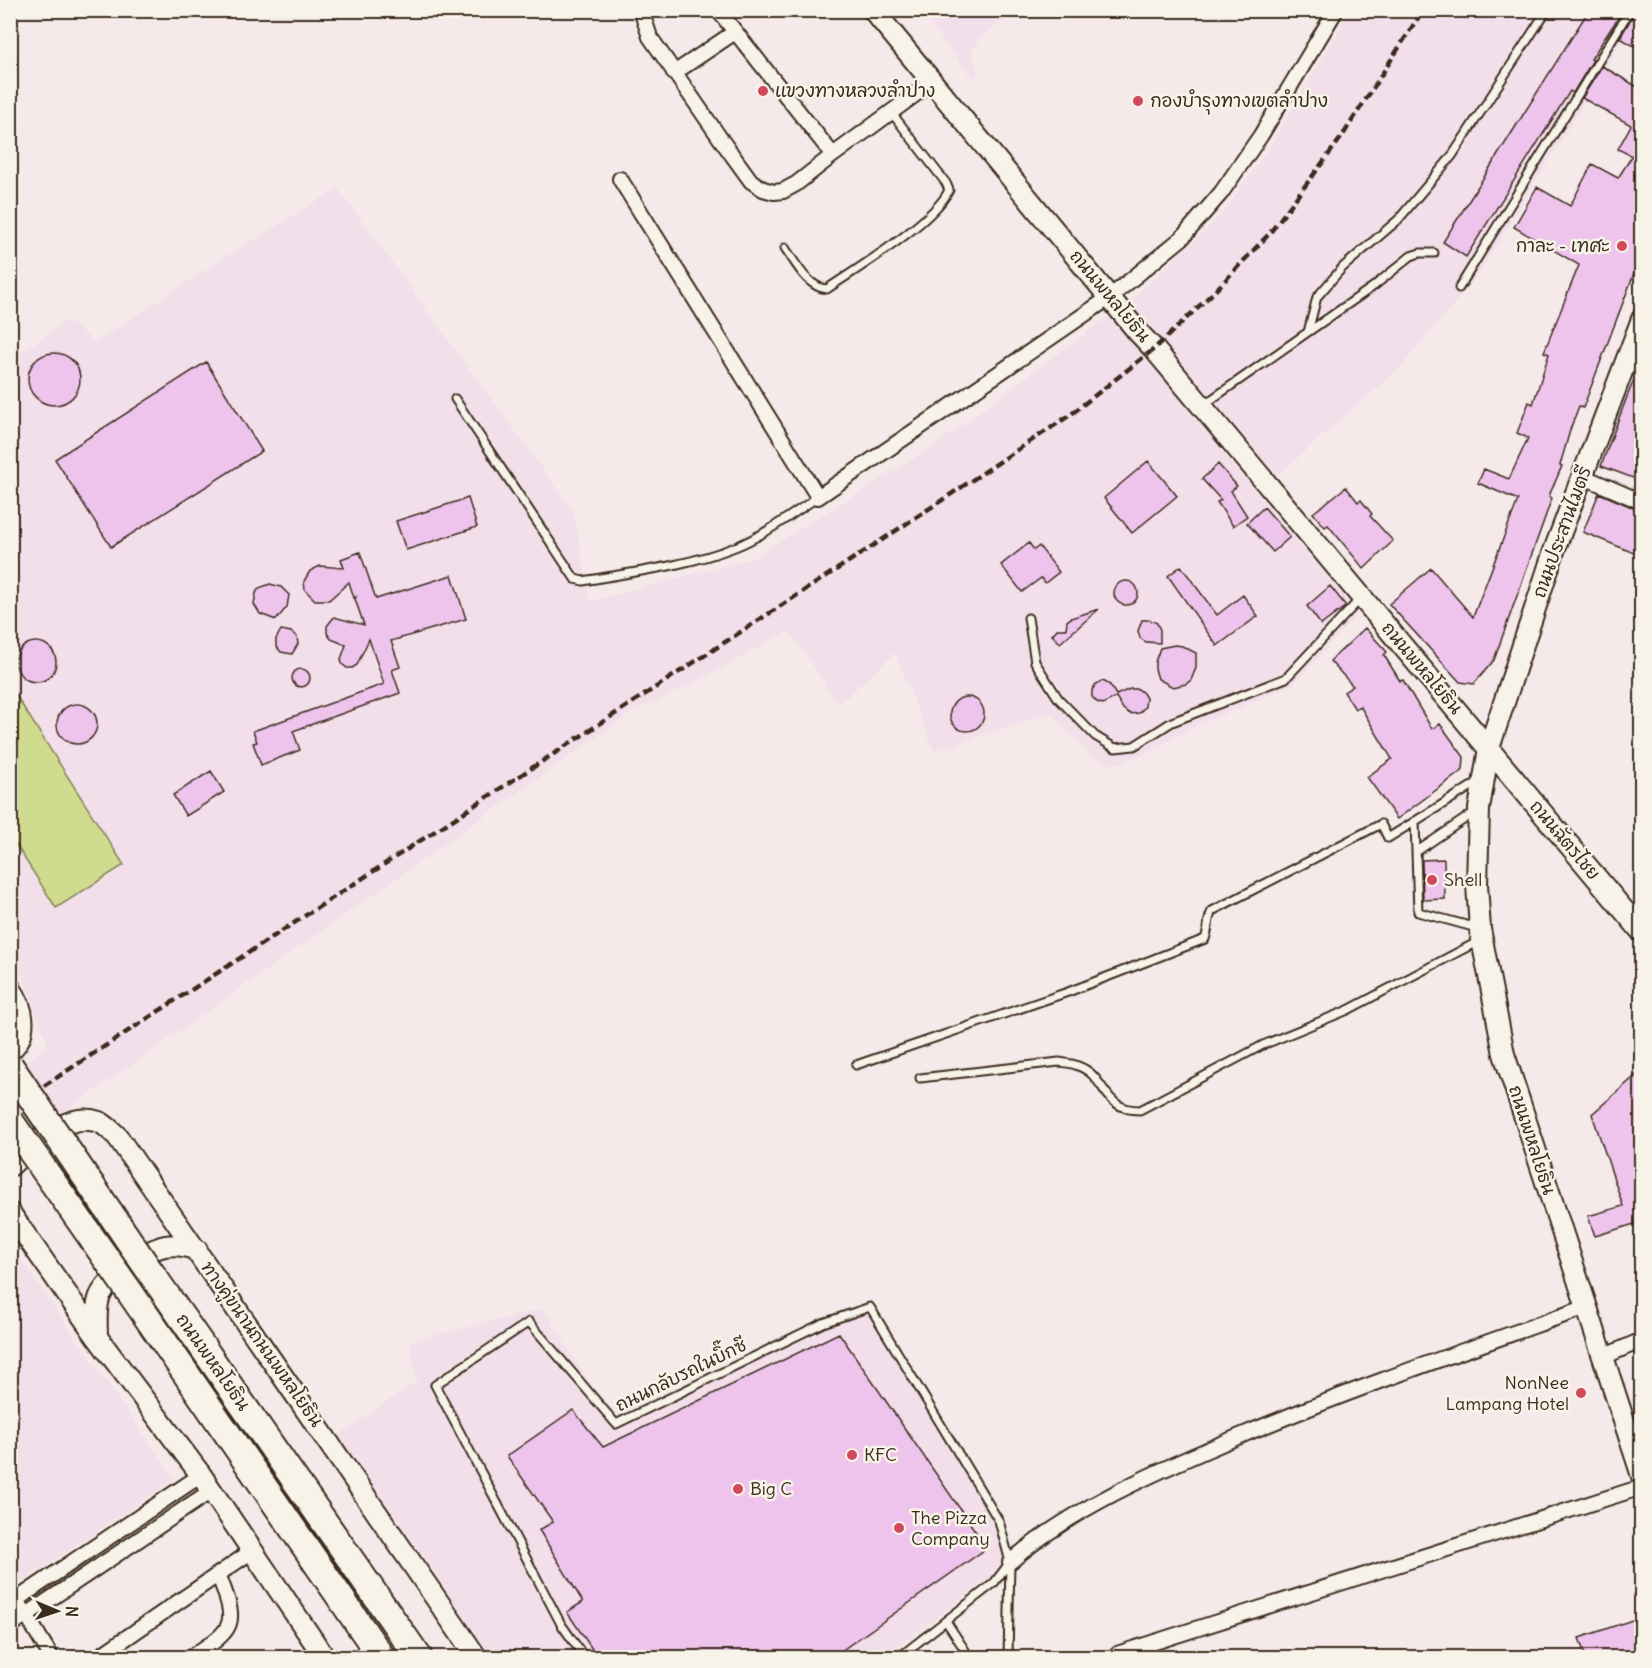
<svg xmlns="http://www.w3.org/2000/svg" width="1652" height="1668" viewBox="0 0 1652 1668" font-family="Delius,'Playpen Sans Thai',sans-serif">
<rect width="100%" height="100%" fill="#f5eae9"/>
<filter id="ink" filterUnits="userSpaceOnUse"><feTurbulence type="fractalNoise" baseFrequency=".0167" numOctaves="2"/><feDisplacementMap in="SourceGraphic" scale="12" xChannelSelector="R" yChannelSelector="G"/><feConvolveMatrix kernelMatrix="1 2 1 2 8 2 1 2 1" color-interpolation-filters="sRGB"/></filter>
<g filter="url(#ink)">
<path fill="#f3dfea" d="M 920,11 L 1018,11 L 983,35 L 971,52 L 979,73 L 973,79 Z
M 1350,11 L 1640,11 L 1479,274 L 1401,367 L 1277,476 L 1215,404 L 1191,413 L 1297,541 L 1359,612 L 1294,684 L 1198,725 L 1144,755 L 1112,765 L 1091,756 L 1051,713 L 934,751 L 895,653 L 838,705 L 790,631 L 691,685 L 634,711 L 11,1150 L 11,1072 L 48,1046 L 11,944 L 10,360 L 67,320 L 95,342 L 219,261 L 338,188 L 574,512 L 590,601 L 753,558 L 935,445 L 1133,298 L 1223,213 L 1276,137 Z
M 10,1244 L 175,1479 L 11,1590 L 10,1590 Z
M 870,1307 L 999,1521 L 1010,1562 L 885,1657 L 492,1657 L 339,1435 L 417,1381 L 409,1341 L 544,1309 L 616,1424 L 823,1323 Z"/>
<path fill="#cfdb8e" stroke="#858256" stroke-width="1.5" d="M 10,686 L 124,865 L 56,908 L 11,837 Z"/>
<path fill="#eec4ec" stroke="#3b2a1e" stroke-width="1.5" d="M 1589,10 L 1622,12 L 1591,59 L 1593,60 L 1573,93 L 1570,91 L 1466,257 L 1443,242 Z
M 1632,17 L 1641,23 L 1641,50 L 1620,38 Z
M 1602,66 L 1641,89 L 1641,255 L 1583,408 L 1579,406 L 1571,427 L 1560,465 L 1562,466 L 1549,496 L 1552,498 L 1494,660 L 1474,684 L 1460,682 L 1389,604 L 1431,568 L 1473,617 L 1518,500 L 1478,483 L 1484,469 L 1509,479 L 1528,438 L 1517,433 L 1529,402 L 1533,404 L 1549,354 L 1544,352 L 1579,265 L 1514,227 L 1537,187 L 1570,206 L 1592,164 L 1618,178 L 1632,156 L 1618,149 L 1631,125 L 1582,98 Z
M28 379a26 26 0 1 1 52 0a26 26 0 1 1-52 0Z
M 206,362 L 262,451 L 111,547 L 55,459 Z
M 1641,364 L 1641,481 L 1601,466 L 1628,394 Z
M 1148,461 L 1177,496 L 1132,533 L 1104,498 Z
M 1218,464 L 1237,486 L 1231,491 L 1247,516 L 1233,526 L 1217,502 L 1221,500 L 1202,479 Z
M 1346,487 L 1358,502 L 1361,500 L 1372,514 L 1370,516 L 1393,541 L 1364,569 L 1328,525 L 1325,527 L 1313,513 Z
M 1599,493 L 1641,511 L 1641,556 L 1583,532 Z
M 468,498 L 477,527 L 406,550 L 396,521 Z
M 1264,507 L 1290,537 L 1273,552 L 1247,523 Z
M 1029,543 L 1034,550 L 1039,546 L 1059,572 L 1045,583 L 1041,578 L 1022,592 L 1001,565 Z
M 360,552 L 376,599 L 452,575 L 466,619 L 391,641 L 400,667 L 392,670 L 400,693 L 293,731 L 300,750 L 261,765 L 253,743 L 257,742 L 253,731 L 384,684 L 369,639 L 357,665 L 352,668 L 347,668 L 342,664 L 341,659 L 346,645 L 331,639 L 327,633 L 327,626 L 334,617 L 364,625 L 355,599 L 356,597 L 354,598 L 349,582 L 329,600 L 315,600 L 305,590 L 304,581 L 310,571 L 320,566 L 344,568 L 341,559 Z
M 1181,566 L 1217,615 L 1243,595 L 1258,616 L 1217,646 L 1168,576 Z
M1114 593a12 12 0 1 1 24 0a12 12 0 1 1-24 0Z
M 270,584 L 281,587 L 289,595 L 287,607 L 276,620 L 260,614 L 254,604 L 256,593 L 259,588 Z
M 1330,586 L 1346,606 L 1321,625 L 1307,606 Z
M 1099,609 L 1060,643 L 1052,635 L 1057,629 L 1066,629 L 1067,621 L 1071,618 Z
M 1142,620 L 1150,620 L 1157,623 L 1160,630 L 1160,643 L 1146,642 L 1140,638 L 1138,631 Z
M 1365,628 L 1387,652 L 1384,655 L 1400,681 L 1403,680 L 1432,729 L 1440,724 L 1464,757 L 1463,770 L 1397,819 L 1367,777 L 1392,759 L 1360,706 L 1355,709 L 1344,692 L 1353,686 L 1330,661 Z
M 281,630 L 291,632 L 297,637 L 298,644 L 292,654 L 281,652 L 276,646 L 276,639 Z
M16 662a20 20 0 1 1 40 0a20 20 0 1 1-40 0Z
M 1175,645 L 1182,646 L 1196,653 L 1196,668 L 1191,680 L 1186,684 L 1173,687 L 1158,679 L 1155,669 L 1155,662 L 1160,648 Z
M292 678a9 9 0 1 1 18 0a9 9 0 1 1-18 0Z
M 1103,681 L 1110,685 L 1116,695 L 1130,689 L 1138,689 L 1143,693 L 1146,698 L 1145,707 L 1139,713 L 1130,714 L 1123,709 L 1116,697 L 1103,704 L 1097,702 L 1092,697 L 1092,690 L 1096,684 Z
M950 714a17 17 0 1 1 34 0a17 17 0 1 1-34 0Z
M57 724a20 20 0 1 1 40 0a20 20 0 1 1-40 0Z
M 211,771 L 224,792 L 186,816 L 173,795 Z
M 1444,859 L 1445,899 L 1423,900 L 1422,860 Z
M 1641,1071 L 1641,1222 L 1595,1236 L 1588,1216 L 1623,1206 L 1592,1114 Z
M 839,1333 L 987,1548 L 831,1658 L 598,1658 L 567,1612 L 583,1602 L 539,1530 L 553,1522 L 507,1456 L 573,1410 L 603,1447 Z
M 1641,1617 L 1641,1650 L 1619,1658 L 1586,1658 L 1579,1638 Z"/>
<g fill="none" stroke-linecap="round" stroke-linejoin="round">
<defs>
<path id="lane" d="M 785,248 C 795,262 808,288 827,289 C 858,268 934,222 949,190 L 946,183 L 891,112
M 1459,288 L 1630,10
M 1308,332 L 1374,286 L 1411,256 L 1420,253 L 1434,253
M 455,399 L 575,579 L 583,581 C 634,572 687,566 735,547 C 765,535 792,514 818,497
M 1202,406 L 1308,332 L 1317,297 L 1342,268 L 1398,220 L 1452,156 L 1547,10
M 1028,618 L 1035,662 L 1058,698 L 1095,736 L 1115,748 L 1134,746 L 1172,722 L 1286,678 L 1361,598
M 1475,812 L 1416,852 L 1418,912 L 1477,928
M 1415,821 L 1416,852
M 856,1065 L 1068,992 L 1205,939 C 1209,929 1207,920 1212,911 L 1381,824 L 1388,838 L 1480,781
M 920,1078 L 1059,1062 C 1065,1063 1072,1063 1078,1066 C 1107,1076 1101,1110 1140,1110 L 1263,1045 L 1348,1010 L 1479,941
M 946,1621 L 970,1658
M 585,1658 L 561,1624 L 435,1385 L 529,1322 L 616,1424 L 823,1323 L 870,1307 L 999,1521 L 1010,1562 L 1008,1658
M 898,1658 L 994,1583 L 1010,1562"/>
<path id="street" d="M 641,10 L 650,37 L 722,141 L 751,181 L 763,189 L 774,192 L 783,191 L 796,184 L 833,155 L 932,82
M 718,10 L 833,155
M 674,73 L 735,32
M 620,179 L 818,497 L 1110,297 L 1182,238 L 1221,193 L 1261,135 L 1336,10
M 1582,476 L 1642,502
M 1603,1357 L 1642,1340
M 1010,1562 C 1069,1510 1155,1472 1228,1441 C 1346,1391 1466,1350 1587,1307
M 10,1604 L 201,1475
M 22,1608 L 52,1658
M 10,1626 L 211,1491
M 1117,1654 L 1642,1487
M 97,1658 L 252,1551
M 189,1658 C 235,1629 239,1626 218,1574"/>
<path id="secondary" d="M 873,10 L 1138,332 L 1154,349 L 1642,932
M 1642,319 L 1555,548 L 1489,748 L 1479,809 L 1477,885 L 1480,929 L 1504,1054 L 1642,1476
M 10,988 C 24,1007 29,1034 10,1050
M 10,1166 C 32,1146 66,1110 99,1122 C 105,1124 112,1132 117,1136 L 477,1658
M 10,1213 L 97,1337 L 201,1475 L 325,1658
M 97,1337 C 97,1324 95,1308 100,1296 C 107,1280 148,1249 165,1246 C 176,1244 187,1246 197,1250"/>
<path id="highway" d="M 151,1273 L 419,1658
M 129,1291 L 382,1658"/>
</defs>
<use href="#lane" stroke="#3b2a1e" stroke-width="11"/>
<use href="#street" stroke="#3b2a1e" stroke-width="18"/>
<use href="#secondary" stroke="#3b2a1e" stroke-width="24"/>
<use href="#highway" stroke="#3b2a1e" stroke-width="30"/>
<use href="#lane" stroke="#f7f3e8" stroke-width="7"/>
<use href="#street" stroke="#f7f3e8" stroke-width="14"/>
<use href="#secondary" stroke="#f7f3e8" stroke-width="20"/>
<use href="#highway" stroke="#f7f3e8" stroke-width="26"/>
<path stroke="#3b2a1e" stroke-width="4.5" stroke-dasharray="9 4.5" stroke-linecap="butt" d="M 10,1108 L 891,534 L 1070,415 L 1154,349 L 1214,292 L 1269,234 L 1341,138 L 1423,10"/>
<defs>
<path id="highway-bridge" d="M 10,1066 L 151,1273
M 10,1121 L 129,1291"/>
</defs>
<use href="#highway-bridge" stroke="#3b2a1e" stroke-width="30" stroke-linecap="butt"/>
<use href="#highway-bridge" stroke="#f7f3e8" stroke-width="26"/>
</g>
</g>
<g fill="#d1495b" stroke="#f7f3e8" stroke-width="2">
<circle cx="763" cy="91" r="6"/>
<circle cx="1138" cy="101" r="6"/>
<circle cx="1622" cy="246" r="6"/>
<circle cx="1432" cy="880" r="6"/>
<circle cx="1581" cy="1393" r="6"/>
<circle cx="852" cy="1455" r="6"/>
<circle cx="738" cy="1489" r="6"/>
<circle cx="899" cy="1528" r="6"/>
</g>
<g text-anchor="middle" stroke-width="5" stroke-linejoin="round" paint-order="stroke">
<g font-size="18" fill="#3b2a1e" stroke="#f7f3e8" text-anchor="start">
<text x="775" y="97">แขวงทางหลวงลำปาง</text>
<text x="1150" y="107">กองบำรุงทางเขตลำปาง</text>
<text x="1610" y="252" text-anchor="end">กาละ - เทศะ</text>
<text x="1444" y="886">Shell</text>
<text x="1569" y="1389" text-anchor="end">NonNee<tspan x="1569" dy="21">Lampang Hotel</tspan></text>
<text x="864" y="1461">KFC</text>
<text x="750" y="1495">Big C</text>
<text x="911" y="1524">The Pizza<tspan x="911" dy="21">Company</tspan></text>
</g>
<g font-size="18" fill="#3b2a1e" stroke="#f7f3e8">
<text transform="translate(1110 296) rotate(50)" y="6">ถนนพหลโยธิน</text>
<text transform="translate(1562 532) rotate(-70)" y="6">ถนนประสานไมตรี</text>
<text transform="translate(1422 668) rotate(50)" y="6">ถนนพหลโยธิน</text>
<text transform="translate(1565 840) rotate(50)" y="6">ถนนฉัตรไชย</text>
<text transform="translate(1532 1140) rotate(72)" y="6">ถนนพหลโยธิน</text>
<text transform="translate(262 1344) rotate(55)" y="6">ทางคู่ขนานถนนพหลโยธิน</text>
<text transform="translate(213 1362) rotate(55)" y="6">ถนนพหลโยธิน</text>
<text transform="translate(681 1375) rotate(-26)" y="6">ถนนกลับรถในบิ๊กซี</text>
</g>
</g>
<rect width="1652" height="1668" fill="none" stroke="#f7f3e8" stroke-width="36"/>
<rect x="18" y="18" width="1616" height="1632" fill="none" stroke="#3b2a1e" stroke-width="2" filter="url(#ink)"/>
<g transform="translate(57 1611) rotate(92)" stroke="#f7f3e8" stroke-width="4.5" paint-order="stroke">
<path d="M0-4.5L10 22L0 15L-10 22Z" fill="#3b2a1e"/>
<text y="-9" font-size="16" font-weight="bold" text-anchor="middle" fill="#3b2a1e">N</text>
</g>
</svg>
